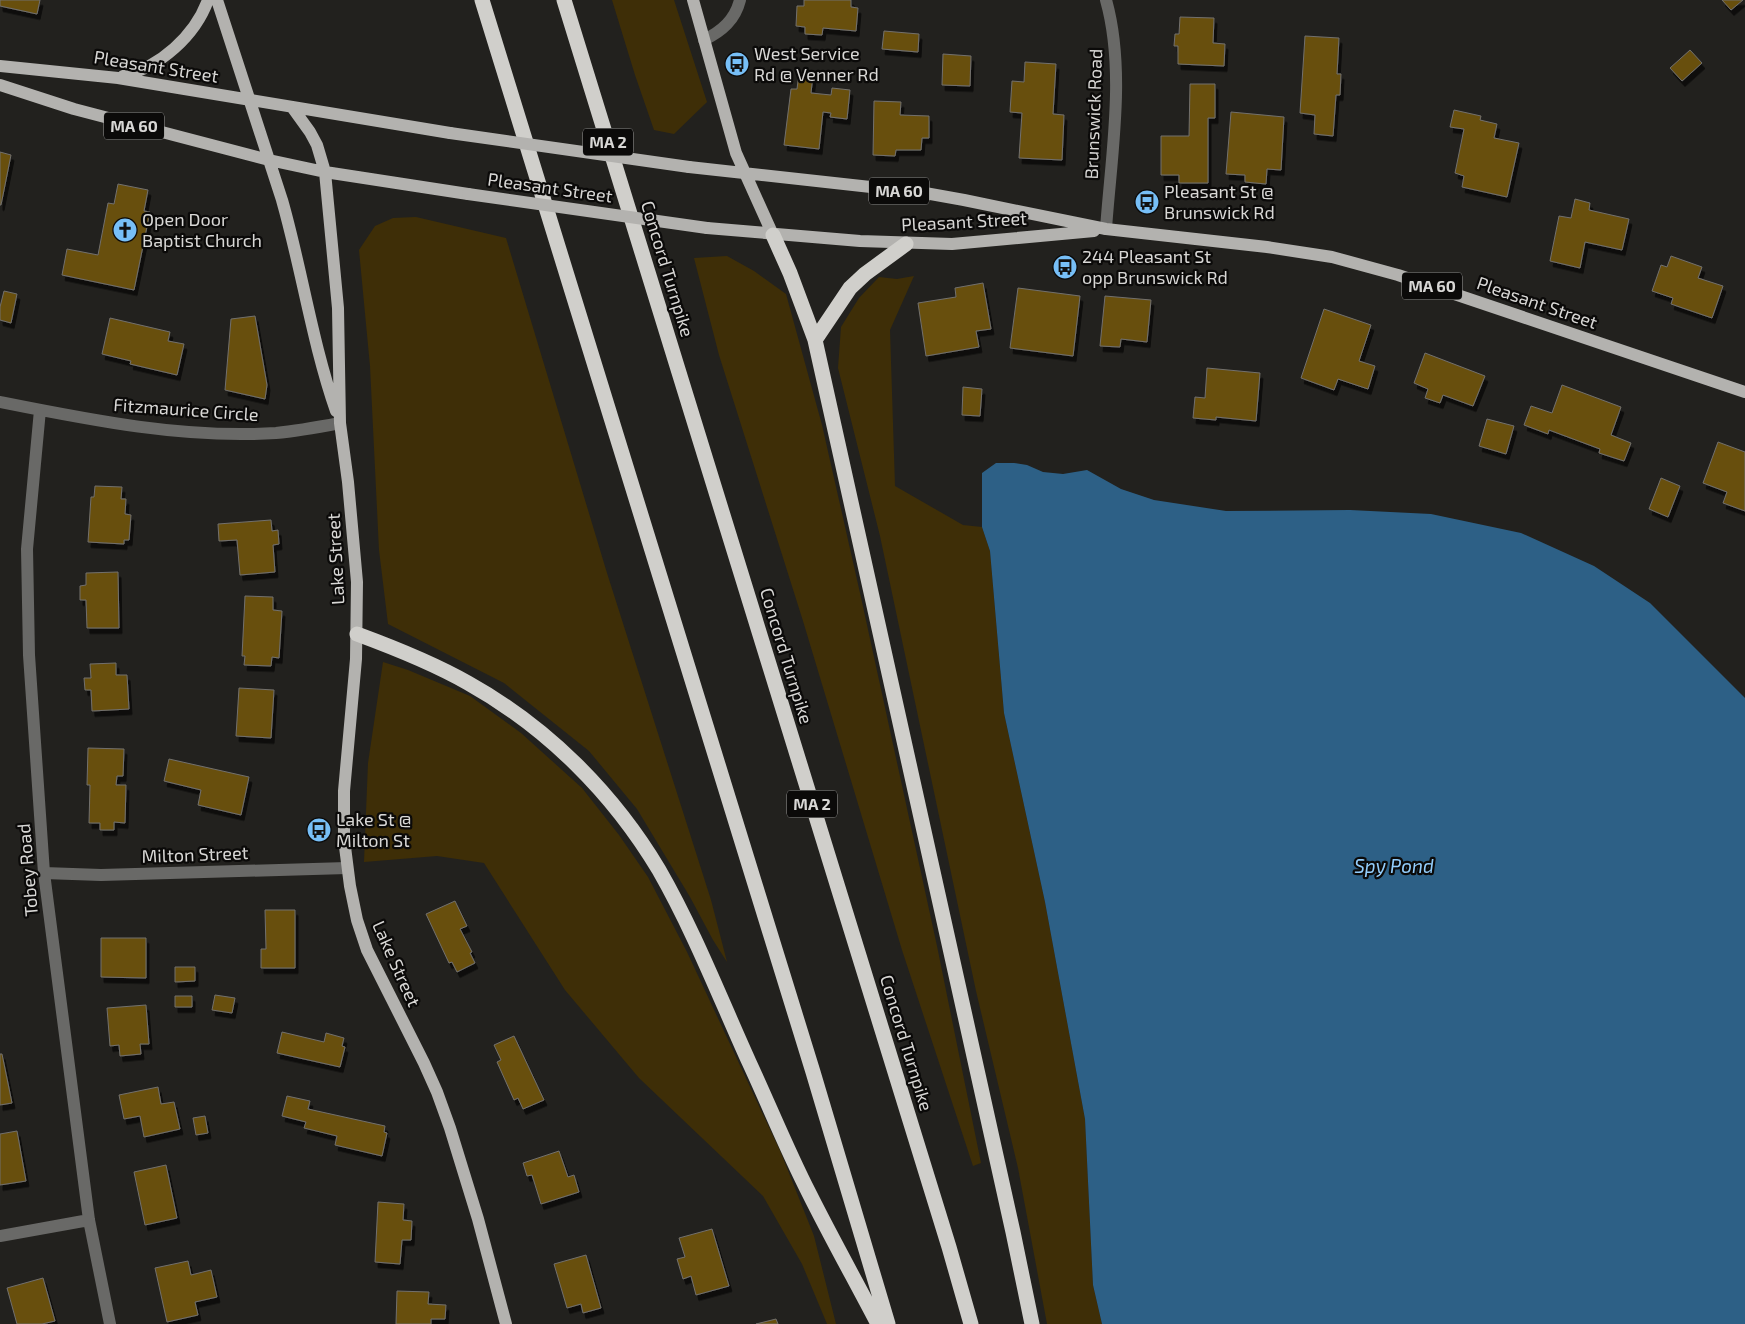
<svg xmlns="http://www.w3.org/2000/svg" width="1745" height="1324" viewBox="0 0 1745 1324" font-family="'Exo 2',sans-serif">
<defs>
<filter id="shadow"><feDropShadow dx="3" dy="5.5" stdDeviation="0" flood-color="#0009"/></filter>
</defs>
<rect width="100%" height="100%" fill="#22211e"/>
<path fill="#3e2e07" d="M 612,0 L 674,0 L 707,102 L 674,134 L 654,130 L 635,75 Z
M 416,217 L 506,238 L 607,573 L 711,900 L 727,962 L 713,940 L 690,897 L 637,809 L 589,751 L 504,683 L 388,624 L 379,550 L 370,366 L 359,250 L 375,226 L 393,218 Z
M 727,256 L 754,271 L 786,294 L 822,425 L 860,593 L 937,946 L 981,1163 L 973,1166 L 902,950 L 803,621 L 719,355 L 694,258 Z
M 914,276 L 890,330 L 895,486 L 963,525 L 982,527 L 990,551 L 1004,713 L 1045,902 L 1085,1119 L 1093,1285 L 1102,1324 L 1047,1324 L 1018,1168 L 976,991 L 880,536 L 838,368 L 841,327 L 859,298 L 879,277 L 897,279 Z
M 383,662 L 408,670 L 470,696 L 521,733 L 582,788 L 619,835 L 648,877 L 687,952 L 781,1153 L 814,1236 L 836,1324 L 827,1324 L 802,1264 L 763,1196 L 639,1078 L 565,990 L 484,863 L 437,856 L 364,862 L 368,763 Z"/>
<path fill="#2d6086" d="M 996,463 L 1014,463 L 1027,465 L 1043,472 L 1063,474 L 1087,470 L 1121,489 L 1154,500 L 1226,511 L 1350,510 L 1431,514 L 1521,533 L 1594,566 L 1650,603 L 1745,698 L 1745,1324 L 1102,1324 L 1093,1285 L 1085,1119 L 1045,902 L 1004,713 L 990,551 L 982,527 L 982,473 Z"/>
<path fill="#674f11" stroke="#72706d" filter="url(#shadow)" d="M 0,0 L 40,0 L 37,14 L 0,6 Z
M 804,0 L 851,0 L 851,7 L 858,8 L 856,31 L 823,28 L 822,35 L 805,34 L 805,27 L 796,26 L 797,6 L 804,6 Z
M 1722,0 L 1743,0 L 1731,10 Z
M 1180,17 L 1214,18 L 1213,43 L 1225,44 L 1224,66 L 1178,64 L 1178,46 L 1174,46 L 1175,34 L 1179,34 Z
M 884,31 L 919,34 L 918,52 L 882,49 Z
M 1305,36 L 1339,38 L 1337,74 L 1341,74 L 1340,95 L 1336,95 L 1333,136 L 1314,134 L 1315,115 L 1300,113 Z
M 1690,50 L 1702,63 L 1682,81 L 1670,68 Z
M 943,54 L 971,56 L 970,86 L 942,85 Z
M 1025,62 L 1056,64 L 1053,114 L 1064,115 L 1062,160 L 1019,158 L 1022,113 L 1010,112 L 1012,81 L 1024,82 Z
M 799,73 L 813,75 L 811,93 L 831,95 L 832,88 L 850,90 L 847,119 L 830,117 L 831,113 L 823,112 L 819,149 L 784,145 L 791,89 L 797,89 Z
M 1190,84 L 1215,84 L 1215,118 L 1208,118 L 1208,183 L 1179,183 L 1179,175 L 1161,175 L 1161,136 L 1189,136 Z
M 874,101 L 901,102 L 900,115 L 929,116 L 929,138 L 922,138 L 921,150 L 896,150 L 895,156 L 873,155 Z
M 1454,110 L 1481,116 L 1480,120 L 1497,124 L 1494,138 L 1519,143 L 1507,197 L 1462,187 L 1464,176 L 1455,173 L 1464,129 L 1450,127 Z
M 1231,112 L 1284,117 L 1281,170 L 1267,169 L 1266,184 L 1245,182 L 1245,175 L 1226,174 Z
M 0,152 L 11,155 L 1,205 L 0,205 Z
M 118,184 L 148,190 L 144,211 L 150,212 L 134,290 L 62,275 L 67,249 L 98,255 L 108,203 L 114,204 Z
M 1575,199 L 1590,203 L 1589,210 L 1629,219 L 1622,250 L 1585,242 L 1580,268 L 1550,261 L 1559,216 L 1571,218 Z
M 1671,256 L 1702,267 L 1698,278 L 1723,286 L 1712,318 L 1671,304 L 1673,298 L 1652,291 L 1661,265 L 1667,267 Z
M 983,283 L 991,329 L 976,331 L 979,347 L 926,356 L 918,303 L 956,297 L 955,288 Z
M 1018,288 L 1080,296 L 1073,356 L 1010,348 Z
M 4,291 L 17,294 L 11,323 L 0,320 L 0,307 Z
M 1105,296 L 1151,300 L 1147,342 L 1121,339 L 1120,347 L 1100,346 Z
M 1324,309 L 1371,325 L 1359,361 L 1375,366 L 1368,389 L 1338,379 L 1334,390 L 1301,378 Z
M 255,316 L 267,385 L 265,399 L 225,390 L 231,319 Z
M 110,318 L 170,332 L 168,341 L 184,344 L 177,375 L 130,364 L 131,361 L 102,354 Z
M 1425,353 L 1485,376 L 1473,406 L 1443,395 L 1440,403 L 1425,398 L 1428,389 L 1414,383 Z
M 1207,368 L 1260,373 L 1256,421 L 1216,417 L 1216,420 L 1193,418 L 1195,397 L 1205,398 Z
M 1562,385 L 1621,407 L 1611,435 L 1631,443 L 1624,461 L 1599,453 L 1600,449 L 1549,430 L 1548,434 L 1524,425 L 1531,406 L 1552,413 Z
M 963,387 L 982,389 L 980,416 L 962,415 Z
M 1487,419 L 1514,426 L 1506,454 L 1479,446 Z
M 1718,442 L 1745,452 L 1745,511 L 1723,503 L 1727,492 L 1703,483 Z
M 1661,478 L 1680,486 L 1668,517 L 1649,509 Z
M 95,486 L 122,487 L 121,499 L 126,499 L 125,514 L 131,515 L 129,540 L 124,540 L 124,544 L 88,542 L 91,497 L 94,497 Z
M 271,520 L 272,531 L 278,530 L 279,544 L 273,545 L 275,572 L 240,575 L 237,540 L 219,541 L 218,524 Z
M 118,572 L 119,628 L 87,628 L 86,600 L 80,600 L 80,586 L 86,585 L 86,573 Z
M 245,596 L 273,597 L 273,610 L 282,611 L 279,658 L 272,657 L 271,666 L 244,665 L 245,656 L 242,656 Z
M 116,663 L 116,675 L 127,675 L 129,709 L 92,711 L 91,690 L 85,690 L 84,678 L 91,678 L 90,664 Z
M 239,688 L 274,690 L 271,738 L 236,736 Z
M 88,748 L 124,749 L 123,776 L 117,776 L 116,785 L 126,785 L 125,823 L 114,822 L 114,830 L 100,830 L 100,823 L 89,823 L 90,785 L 87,785 Z
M 169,759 L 249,777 L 241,815 L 198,805 L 201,790 L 164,781 Z
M 455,901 L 467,926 L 460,929 L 472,952 L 470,953 L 475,963 L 457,972 L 452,962 L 449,963 L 426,914 Z
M 265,910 L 295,910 L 295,968 L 261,968 L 261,949 L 266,949 Z
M 101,938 L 146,938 L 146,978 L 101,977 Z
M 175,967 L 195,967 L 195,981 L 175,982 Z
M 215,995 L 235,998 L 232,1013 L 212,1010 Z
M 175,996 L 192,996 L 192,1007 L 175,1007 Z
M 146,1005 L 149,1044 L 140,1044 L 141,1054 L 120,1056 L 119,1045 L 110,1046 L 107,1008 Z
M 282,1032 L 324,1042 L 326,1033 L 344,1038 L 342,1046 L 345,1047 L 340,1067 L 277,1053 Z
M 514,1036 L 544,1100 L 523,1109 L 518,1098 L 514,1100 L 497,1062 L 501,1060 L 494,1045 Z
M 0,1054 L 2,1054 L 12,1103 L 0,1105 Z
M 158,1087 L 161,1104 L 174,1102 L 180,1129 L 144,1137 L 140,1116 L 124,1119 L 119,1095 Z
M 287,1096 L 310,1101 L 308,1109 L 385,1126 L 384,1132 L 387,1133 L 382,1156 L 335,1145 L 337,1136 L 304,1128 L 306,1122 L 282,1116 Z
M 205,1116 L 208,1133 L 196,1135 L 193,1118 Z
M 17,1131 L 26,1181 L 0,1185 L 0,1134 Z
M 559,1151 L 568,1177 L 574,1175 L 579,1192 L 541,1204 L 532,1175 L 527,1176 L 523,1163 Z
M 166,1165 L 177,1218 L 145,1225 L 134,1172 Z
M 378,1202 L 404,1204 L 403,1220 L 412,1221 L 411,1240 L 402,1240 L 400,1264 L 375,1262 Z
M 712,1229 L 729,1286 L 696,1295 L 691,1276 L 683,1279 L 677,1259 L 685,1257 L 679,1238 Z
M 586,1255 L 601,1308 L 583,1313 L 581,1304 L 567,1308 L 554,1264 Z
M 188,1261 L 191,1275 L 211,1270 L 217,1297 L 195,1302 L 198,1315 L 167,1322 L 155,1268 Z
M 43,1278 L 55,1321 L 42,1324 L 17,1324 L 7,1288 Z
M 397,1291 L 429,1292 L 428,1304 L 446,1305 L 445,1319 L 431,1319 L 431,1324 L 396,1324 Z
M 776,1319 L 778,1324 L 756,1324 Z"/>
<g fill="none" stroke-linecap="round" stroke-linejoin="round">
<path stroke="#696967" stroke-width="12" d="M 1106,0 C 1126,71 1111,156 1106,229
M 704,40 C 722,31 735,20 740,0
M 0,402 C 90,420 184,439 276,433 C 298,431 319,427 340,423
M 40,410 L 27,549 L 29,655 L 44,873 L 89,1220 L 110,1324
M 44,873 L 101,875 L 347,868
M 0,1236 L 89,1220"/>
<path stroke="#b3b2af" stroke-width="12" d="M 217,0 L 282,200 C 302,270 312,342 336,411
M 693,0 L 736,153 L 773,235
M 0,66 L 118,78 L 450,133
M 123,76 C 160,67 195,36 208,0
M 0,85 L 74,109 L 269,160 L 325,172 L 468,194
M 292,107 L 310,132 L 317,145 L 325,172 L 338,308 L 340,423 L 348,482 L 357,582 L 356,659 L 344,791 L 344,839 L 350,886 L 357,920 L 367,950 L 424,1063 L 437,1092 L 450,1128 L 478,1219 L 506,1324
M 689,167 L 925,193 L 964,200 L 1106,229 L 1267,247 L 1332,257 L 1398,275 L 1745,392
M 707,228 L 860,241 L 952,244 L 1094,231"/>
<path stroke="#d0cfcb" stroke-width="15" d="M 482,0 L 813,1072 L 888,1324
M 564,0 L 949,1247 L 971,1324
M 773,235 L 790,273 L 815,340 L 1013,1232 L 1032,1324
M 815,340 L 850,288 L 865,274 L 906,244
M 357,634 C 395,648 433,663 468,683 C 547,727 613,793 659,870 C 694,931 720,998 749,1062 C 769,1105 787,1150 809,1193 C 831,1237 855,1280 878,1324"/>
<path stroke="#b3b2af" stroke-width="12" d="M 450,133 L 689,167
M 468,194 L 707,228"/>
</g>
<defs>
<symbol id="bus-disc" viewBox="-11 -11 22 22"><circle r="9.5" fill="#77bff7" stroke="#0b0a09"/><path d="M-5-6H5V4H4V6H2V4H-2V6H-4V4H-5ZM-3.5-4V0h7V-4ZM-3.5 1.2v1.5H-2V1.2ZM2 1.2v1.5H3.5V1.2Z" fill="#111"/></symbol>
<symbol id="church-disc" viewBox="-11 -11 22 22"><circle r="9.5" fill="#77bff7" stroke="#0b0a09"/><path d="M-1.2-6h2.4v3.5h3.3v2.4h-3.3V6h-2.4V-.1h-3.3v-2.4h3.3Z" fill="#111"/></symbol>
</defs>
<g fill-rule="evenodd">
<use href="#bus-disc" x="723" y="50" width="28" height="28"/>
<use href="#bus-disc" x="1133" y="188" width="28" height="28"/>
<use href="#church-disc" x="111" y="216" width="28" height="28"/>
<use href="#bus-disc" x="1051" y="253" width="28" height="28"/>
<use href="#bus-disc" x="305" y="816" width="28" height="28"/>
</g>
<g text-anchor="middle" stroke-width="4.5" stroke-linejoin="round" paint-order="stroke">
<g fill="#0b0a09" stroke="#9a9a98" stroke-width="1">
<rect x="104" y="112.5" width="60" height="27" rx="4"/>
<rect x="583" y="128.5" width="50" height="27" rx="4"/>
<rect x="869" y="177.5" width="60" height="27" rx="4"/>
<rect x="1402" y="272.5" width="60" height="27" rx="4"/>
<rect x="787" y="790.5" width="50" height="27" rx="4"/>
</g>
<g font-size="16" font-weight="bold" fill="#d8d7d5">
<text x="134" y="132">MA 60</text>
<text x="608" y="148">MA 2</text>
<text x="899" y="197">MA 60</text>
<text x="1432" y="292">MA 60</text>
<text x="812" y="810">MA 2</text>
</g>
<g font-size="18" fill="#d8d7d5" stroke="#0b0a09" text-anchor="start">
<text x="754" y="60">West Service<tspan x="754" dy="21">Rd @ Venner Rd</tspan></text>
<text x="1164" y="198">Pleasant St @<tspan x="1164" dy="21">Brunswick Rd</tspan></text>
<text x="142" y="226">Open Door<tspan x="142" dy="21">Baptist Church</tspan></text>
<text x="1082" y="263">244 Pleasant St<tspan x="1082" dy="21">opp Brunswick Rd</tspan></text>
<text x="336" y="826">Lake St @<tspan x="336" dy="21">Milton St</tspan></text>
</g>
<g font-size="18" fill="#d8d7d5" stroke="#0b0a09">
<text transform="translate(156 67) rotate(9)" y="6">Pleasant Street</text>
<text transform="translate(1094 114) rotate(-88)" y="6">Brunswick Road</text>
<text transform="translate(550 188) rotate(8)" y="6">Pleasant Street</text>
<text transform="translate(964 222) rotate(-3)" y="6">Pleasant Street</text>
<text transform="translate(667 269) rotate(73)" y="6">Concord Turnpike</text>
<text transform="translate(1537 303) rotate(19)" y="6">Pleasant Street</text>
<text transform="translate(186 410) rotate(4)" y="6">Fitzmaurice Circle</text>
<text transform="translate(336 559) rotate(-93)" y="6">Lake Street</text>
<text transform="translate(786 656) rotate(73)" y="6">Concord Turnpike</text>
<text transform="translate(195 855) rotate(-2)" y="6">Milton Street</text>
<text transform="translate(28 870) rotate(-95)" y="6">Tobey Road</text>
<text transform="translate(396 964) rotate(66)" y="6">Lake Street</text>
<text transform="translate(906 1043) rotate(73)" y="6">Concord Turnpike</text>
</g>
<g font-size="19" font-style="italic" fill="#93cefd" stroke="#0b0a09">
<text x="1394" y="873">Spy Pond</text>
</g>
</g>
</svg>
